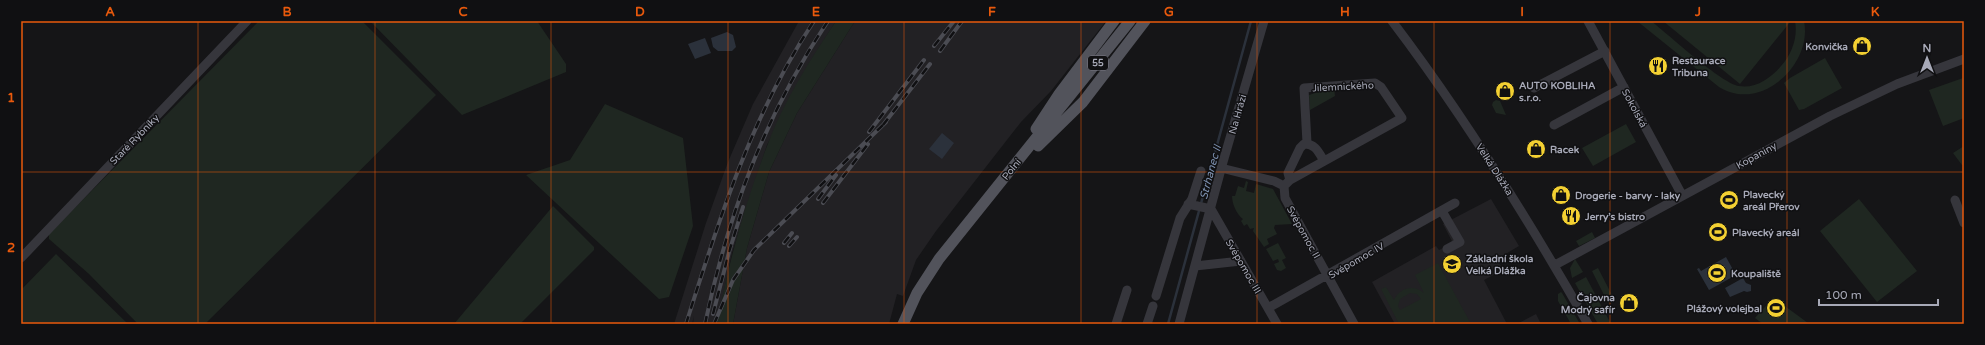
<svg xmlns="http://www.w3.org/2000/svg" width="1985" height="345" viewBox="0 0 1985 345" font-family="'Varela Round',sans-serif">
<rect width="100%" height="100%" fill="#151517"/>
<path fill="#222124" d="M 799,21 L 836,21 L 810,62 L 767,145 L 732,253 L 717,324 L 693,324 L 694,316 L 692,324 L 674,324 L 706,223 L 728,162 L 753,104 Z
M 855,21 L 1106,21 L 1051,91 L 1021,122 L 936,231 L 916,260 L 903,296 L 897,294 L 889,324 L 733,324 L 747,248 L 769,172 L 797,113 Z
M 1491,199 L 1519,246 L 1497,259 L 1503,270 L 1484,280 L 1507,324 L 1395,324 L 1372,282 L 1436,246 L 1439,250 L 1453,243 L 1443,224 Z
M 1536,314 L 1541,324 L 1517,324 Z"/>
<path fill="#1f2721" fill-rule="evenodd" d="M 259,21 L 362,21 L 436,95 L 205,324 L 138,324 L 89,274 L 49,239 L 49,234 Z
M 370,21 L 537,21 L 566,64 L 566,72 L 462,115 Z
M 836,21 L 855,21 L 797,113 L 769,172 L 747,248 L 733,324 L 717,324 C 728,264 745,203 767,146 C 783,102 810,60 836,21 Z
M 1637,21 L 1651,21 C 1668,34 1722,84 1739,86 C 1755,89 1771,78 1781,66 C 1792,54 1798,37 1795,21 L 1804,21 C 1813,65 1760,113 1719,87 Z
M 1663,21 L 1791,21 L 1740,84 Z
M 1825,58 L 1842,88 L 1804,109 L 1799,110 L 1784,83 L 1790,78 Z
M 1963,78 L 1964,118 L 1943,126 L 1929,90 Z
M 1334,87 L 1335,96 L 1310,110 L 1309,95 Z
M 1496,100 L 1500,101 L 1506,115 L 1496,113 L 1492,105 L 1493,102 Z
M 605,104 L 683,138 L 693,226 L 669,297 L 659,299 L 526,175 L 570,160 Z
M 1626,124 L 1636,142 L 1593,166 L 1582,148 Z
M 1964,146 L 1964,165 L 1962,165 L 1953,153 Z
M 1246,181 L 1248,182 L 1246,191 L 1254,193 L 1256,184 L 1273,189 L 1292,224 L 1275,225 L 1274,228 L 1277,234 L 1267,239 L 1269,244 L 1264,247 L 1253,231 L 1254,228 L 1250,229 L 1247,224 L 1244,226 L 1241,221 L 1243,219 C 1237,215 1232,204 1232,196 L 1235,196 L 1238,186 L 1244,188 Z
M 1859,199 L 1917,271 L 1877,302 L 1820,231 Z
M 553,206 L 594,247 L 594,250 L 520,324 L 454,324 Z
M 1592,232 L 1595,238 L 1579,246 L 1576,241 Z
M 1278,243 L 1286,258 L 1282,260 L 1286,268 L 1281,271 L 1277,270 L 1274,264 L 1279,262 L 1278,259 L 1273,261 L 1266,249 Z
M 56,254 L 128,324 L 21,324 L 21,290 Z
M 1575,259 L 1583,272 L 1572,278 L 1570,268 Z
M 1438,263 L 1471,324 L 1399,324 L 1381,289 L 1386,287 L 1394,300 C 1400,288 1413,284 1424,293 L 1415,275 ZM 1410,293 L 1417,294 L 1421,299 L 1400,310 L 1398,306 L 1400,299 Z
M 1598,268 L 1614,299 L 1608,303 L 1592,271 Z
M 1586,277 L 1611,324 L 1598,324 L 1575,283 Z
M 1561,292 L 1562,293 L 1580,324 L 1571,324 L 1558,301 L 1558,294 Z
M 1774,297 L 1774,298 L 1808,323 L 1763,324 L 1755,318 Z"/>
<path fill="#2b313b" d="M 727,32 L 733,35 L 736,47 L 732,51 L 718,51 L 713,47 L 711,38 Z
M 705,38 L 711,53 L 695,59 L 688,44 Z
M 942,133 L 954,143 L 942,159 L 929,149 Z
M 1726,257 L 1736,275 L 1709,290 L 1697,269 L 1699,268 L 1701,271 Z
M 1743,278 L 1746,283 L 1751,285 L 1751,291 L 1747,292 L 1744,291 L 1730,297 L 1725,288 Z"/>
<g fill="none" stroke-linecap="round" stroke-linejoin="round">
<path stroke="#2b313b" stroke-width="2.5" d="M 1168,324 L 1251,21"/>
<path stroke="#36363c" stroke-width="9" d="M 1392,21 C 1465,117 1528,219 1588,324
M 1588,21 L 1682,195
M 1534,88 L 1605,51
M 1554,125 L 1624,87
M 1307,143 L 1304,88 L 1375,83 L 1381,87 L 1402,118 L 1290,180 L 1284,186 L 1285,198 L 1354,324
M 1221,168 L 1274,181 L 1284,186
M 1290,180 L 1288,173 L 1300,148 L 1304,144 C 1315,143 1319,153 1324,161
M 1955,200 L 1964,223
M 1188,204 L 1211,209
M 1211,209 L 1277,324
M 1442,211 L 1460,242 L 1447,249
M 21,258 L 247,21
M 1555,265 L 1830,116 L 1897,84 L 1964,59
M 1195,266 L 1241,261
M 1156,296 L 1180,218 L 1192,199 L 1201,171
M 1268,308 L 1455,203
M 1116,324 L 1127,290
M 1147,324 L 1153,306
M 1179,324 L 1223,162 L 1264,21"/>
<path stroke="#52535b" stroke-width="11" d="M 1036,129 L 1059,94 L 1114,21
M 1038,146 L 1083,102 L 1145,21
M 903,324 L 917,293 L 939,259 L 1130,21"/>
<defs>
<path id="rail" d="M 934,46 L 954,21
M 940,51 L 962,21
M 883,125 L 930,64
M 869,132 L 924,60
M 818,199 L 836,175
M 823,203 L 868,144
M 784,243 L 792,233
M 789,246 L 797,237
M 713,314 L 729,252 L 743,207
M 686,324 C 719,219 752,114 814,21
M 705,324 C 728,214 765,115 828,21
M 714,324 L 733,280 L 754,250 L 886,122"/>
</defs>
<use href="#rail" stroke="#4b4c53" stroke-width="4"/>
<use href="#rail" stroke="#101012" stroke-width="2.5" stroke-dasharray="8" stroke-linecap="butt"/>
</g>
<path fill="none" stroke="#e8590c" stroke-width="1" stroke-opacity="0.55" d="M 198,21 L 198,324M 375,21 L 375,324M 551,21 L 551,324M 728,21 L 728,324M 904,21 L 904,324M 1081,21 L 1081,324M 1257,21 L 1257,324M 1434,21 L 1434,324M 1610,21 L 1610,324M 1787,21 L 1787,324M 21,172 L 1964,172"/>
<defs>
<symbol id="shop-disc" viewBox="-11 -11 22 22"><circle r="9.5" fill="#f3d032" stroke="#101012"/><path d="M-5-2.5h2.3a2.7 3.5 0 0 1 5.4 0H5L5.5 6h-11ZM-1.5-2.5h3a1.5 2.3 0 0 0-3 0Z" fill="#111"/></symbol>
<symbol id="restaurant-disc" viewBox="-11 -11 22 22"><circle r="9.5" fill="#f3d032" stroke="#101012"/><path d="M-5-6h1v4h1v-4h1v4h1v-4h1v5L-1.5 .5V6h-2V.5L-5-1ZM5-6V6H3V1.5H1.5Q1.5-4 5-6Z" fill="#111"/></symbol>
<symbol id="stadium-disc" viewBox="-11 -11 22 22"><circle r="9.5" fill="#f3d032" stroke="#101012"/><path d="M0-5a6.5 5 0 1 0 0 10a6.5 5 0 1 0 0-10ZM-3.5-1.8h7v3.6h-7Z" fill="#111"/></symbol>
<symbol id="school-disc" viewBox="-11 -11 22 22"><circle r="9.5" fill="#f3d032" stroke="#101012"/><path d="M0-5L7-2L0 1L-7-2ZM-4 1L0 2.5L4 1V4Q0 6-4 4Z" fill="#111"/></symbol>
</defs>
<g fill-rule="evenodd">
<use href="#shop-disc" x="1851" y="35" width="22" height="22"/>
<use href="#restaurant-disc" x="1647" y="55" width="22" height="22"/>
<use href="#shop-disc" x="1494" y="80" width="22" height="22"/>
<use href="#shop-disc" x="1525" y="138" width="22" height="22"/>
<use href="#shop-disc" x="1550" y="184" width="22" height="22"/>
<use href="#stadium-disc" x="1718" y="189" width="22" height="22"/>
<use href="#restaurant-disc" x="1560" y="205" width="22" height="22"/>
<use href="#stadium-disc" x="1707" y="221" width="22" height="22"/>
<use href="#school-disc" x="1441" y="253" width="22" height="22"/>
<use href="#stadium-disc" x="1706" y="262" width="22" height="22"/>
<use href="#shop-disc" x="1618" y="292" width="22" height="22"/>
<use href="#stadium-disc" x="1765" y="297" width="22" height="22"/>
</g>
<g text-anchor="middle" stroke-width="3" stroke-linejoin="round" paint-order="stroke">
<rect fill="#101012" stroke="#7a7b86" stroke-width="1" x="1088" y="56" width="20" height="14" rx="3"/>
<g font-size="9" font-weight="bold" fill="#a7a9b7">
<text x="1098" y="66">55</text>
</g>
<g font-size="10" font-weight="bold" fill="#a7a9b7" stroke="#101012" text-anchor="start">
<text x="1848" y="50" text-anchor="end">Konvička</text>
<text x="1672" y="64">Restaurace<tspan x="1672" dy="12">Tribuna</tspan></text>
<text x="1519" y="89">AUTO KOBLIHA<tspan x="1519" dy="12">s.r.o.</tspan></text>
<text x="1550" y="153">Racek</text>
<text x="1743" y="198">Plavecký<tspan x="1743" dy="12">areál Přerov</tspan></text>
<text x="1575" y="199">Drogerie - barvy - laky</text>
<text x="1585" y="220">Jerry’s bistro</text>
<text x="1732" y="236">Plavecký areál</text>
<text x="1466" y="262">Základní škola<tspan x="1466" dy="12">Velká Dlážka</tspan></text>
<text x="1731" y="277">Koupaliště</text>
<text x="1615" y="301" text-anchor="end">Čajovna<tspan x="1615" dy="12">Modrý safír</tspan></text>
<text x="1762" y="312" text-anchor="end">Plážový volejbal</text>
</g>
<g font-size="10" fill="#a7a9b7" stroke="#101012">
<text transform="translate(1343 86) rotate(-3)" y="4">Jilemnického</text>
<text transform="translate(1635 108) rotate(62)" y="4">Sokolská</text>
<text transform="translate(1237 114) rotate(-74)" y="4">Na Hrázi</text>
<text transform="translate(134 139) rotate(-46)" y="4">Staré Rybníky</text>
<text transform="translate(1756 155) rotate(-29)" y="4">Kopaniny</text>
<text transform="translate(1011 169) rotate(-51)" y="4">Polní</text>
<text transform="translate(1495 169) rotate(57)" y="4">Velká Dlážka</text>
<text transform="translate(1304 232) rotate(61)" y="4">Svépomoc II</text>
<text transform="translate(1356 260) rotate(-30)" y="4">Svépomoc IV</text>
<text transform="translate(1244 266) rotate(60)" y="4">Svépomoc III</text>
</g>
<g font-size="11" font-style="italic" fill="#7e92b2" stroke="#101012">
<text transform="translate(1210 172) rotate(-75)" y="4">Strhanec II</text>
</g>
</g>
<rect width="1985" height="345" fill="none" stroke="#101012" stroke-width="44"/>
<g transform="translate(1927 58)" stroke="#101012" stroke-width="3" paint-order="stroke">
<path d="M0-3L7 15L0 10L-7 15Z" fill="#a7a9b7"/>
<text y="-6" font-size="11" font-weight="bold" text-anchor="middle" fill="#a7a9b7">N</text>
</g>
<path d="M1819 299v6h119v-6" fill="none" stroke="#a7a9b7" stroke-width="2"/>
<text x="1825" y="299" font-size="12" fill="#a7a9b7" stroke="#101012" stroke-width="3" paint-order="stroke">100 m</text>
<rect x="22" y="22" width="1941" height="301" fill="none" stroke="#e8590c" stroke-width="1.5"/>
<g font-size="13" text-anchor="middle" font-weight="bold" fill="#e8590c">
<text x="110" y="16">A</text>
<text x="287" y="16">B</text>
<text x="463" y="16">C</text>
<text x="640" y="16">D</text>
<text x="816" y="16">E</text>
<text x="992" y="16">F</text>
<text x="1169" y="16">G</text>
<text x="1345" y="16">H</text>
<text x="1522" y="16">I</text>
<text x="1698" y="16">J</text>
<text x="1875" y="16">K</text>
<text x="11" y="102">1</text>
<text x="11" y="252">2</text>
</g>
</svg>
